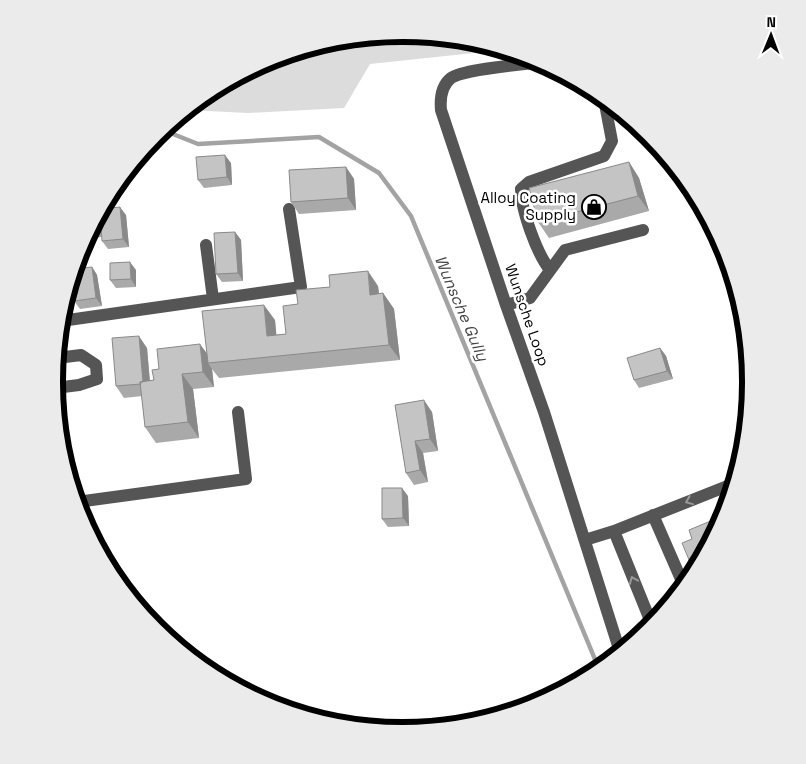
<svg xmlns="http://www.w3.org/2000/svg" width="806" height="764" viewBox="0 0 806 764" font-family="'Space Grotesk',sans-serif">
<rect width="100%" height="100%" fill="#fff"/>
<path fill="#dcdcdc" d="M 403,34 L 471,41 L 502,50 L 370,64 L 344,108 L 248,113 L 188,110 C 229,76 283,51 335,41 C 357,36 381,36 403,34 Z"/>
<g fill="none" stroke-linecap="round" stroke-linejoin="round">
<path stroke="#a3a3a3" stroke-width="4.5" d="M 163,130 L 198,144 L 319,137 L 379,173 L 411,216 L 599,669"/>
<path stroke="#555" stroke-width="12" d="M 540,62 C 521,65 464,69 451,78 C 441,86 440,99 441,110 L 506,305 L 544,412 L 620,652
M 206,245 L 213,299
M 550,270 C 537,254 521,210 521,189 L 529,182 L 604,156 L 612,141 L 604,99
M 506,305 L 530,298 L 565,250 L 643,230
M 61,321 L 301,287 L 289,209
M 55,388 L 79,385 L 97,379 L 96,365 L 81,355 L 57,358
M 77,502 L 246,479 L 238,412
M 653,515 L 684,586
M 614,531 L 652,625
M 585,540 L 614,531 L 735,483"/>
</g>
<path fill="#a9a9a9" d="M 629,162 L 639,178 L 649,211 L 549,238 L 538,222 Z
M 231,163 L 232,185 L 204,188 L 198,180 Z
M 346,167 L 354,179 L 356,210 L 299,214 L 291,202 Z
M 103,209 L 126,215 L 129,247 L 108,249 L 102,241 L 102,237 L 90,238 L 88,236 Z
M 235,232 L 241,240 L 243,281 L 222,282 L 216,274 Z
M 92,267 L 97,275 L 102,306 L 80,309 L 74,301 Z
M 136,270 L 136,287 L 116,288 L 110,280 Z
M 378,286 L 379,294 L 383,293 L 394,309 L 400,360 L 219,378 L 212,369 L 214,387 L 193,389 L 199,438 L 156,443 L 145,427 L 142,396 L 124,398 L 116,386 L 147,348 L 150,381 L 154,380 L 159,369 L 207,353 L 275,320 L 276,335 L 286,334 L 298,304 Z
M 660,348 L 666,356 L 673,379 L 639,388 L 634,380 Z
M 395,405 L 432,412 L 438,451 L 423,453 L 428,482 L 414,485 L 406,473 Z
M 408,496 L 409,526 L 388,527 L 382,519 Z"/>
<path fill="#898989" d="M 225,155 L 231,163 L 232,185 L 227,177 Z
M 629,162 L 639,178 L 649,211 L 638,196 Z
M 346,167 L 354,179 L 356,210 L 348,198 Z
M 120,207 L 126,215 L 129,247 L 123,239 Z
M 235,232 L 241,240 L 243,281 L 238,273 Z
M 130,262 L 136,270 L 136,287 L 131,279 Z
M 92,267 L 97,275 L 102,306 L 96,298 Z
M 368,271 L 378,286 L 381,310 L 370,295 Z
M 383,293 L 394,309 L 400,360 L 389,345 Z
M 264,305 L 275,320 L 278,351 L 267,336 Z
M 139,336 L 147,348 L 151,396 L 143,384 Z
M 200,344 L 211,359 L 208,363 L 212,369 L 214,387 L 203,372 Z
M 660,348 L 666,356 L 673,379 L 667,371 Z
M 182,374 L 193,389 L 199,438 L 188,422 Z
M 424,400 L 432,412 L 438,451 L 430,439 Z
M 415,441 L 423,453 L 428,482 L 420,470 Z
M 402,488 L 408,496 L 409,526 L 403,518 Z"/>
<path fill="#c4c4c4" stroke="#898989" d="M 225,155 L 227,177 L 198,180 L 196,157 Z
M 629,162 L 638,196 L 538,222 L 529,188 Z
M 346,167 L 348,198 L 291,202 L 289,170 Z
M 120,207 L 123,239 L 102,241 L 101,228 L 92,229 L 103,209 Z
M 235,232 L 238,273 L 216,274 L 214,233 Z
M 130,262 L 131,279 L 110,280 L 110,263 Z
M 92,267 L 96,298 L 74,301 L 71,281 L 75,269 Z
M 368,271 L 370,295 L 383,293 L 389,345 L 208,363 L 202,311 L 264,305 L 267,336 L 286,334 L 283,306 L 298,304 L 296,290 L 330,287 L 329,275 Z
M 139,336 L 143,382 L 140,382 L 141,384 L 116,386 L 112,338 Z
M 200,344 L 203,372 L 182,374 L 188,422 L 145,427 L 140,382 L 154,380 L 152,370 L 159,369 L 157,349 Z
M 660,348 L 667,371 L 634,380 L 627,358 Z
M 424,400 L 430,439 L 415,441 L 420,470 L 406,473 L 395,405 Z
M 382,488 L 402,488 L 403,518 L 382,519 Z
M 725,515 L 692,576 L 692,577 L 688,569 L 692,567 L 682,543 L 692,539 L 689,530 Z
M 475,718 L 476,722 L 471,724 L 434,727 L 433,726 Z"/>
<defs><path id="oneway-chevron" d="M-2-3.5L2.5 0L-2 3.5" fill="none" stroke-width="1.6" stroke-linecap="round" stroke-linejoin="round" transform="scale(1.25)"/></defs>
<g stroke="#999">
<use href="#oneway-chevron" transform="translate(689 501) rotate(158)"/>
<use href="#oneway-chevron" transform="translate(633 580) rotate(-112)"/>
</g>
<defs>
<symbol id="shop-ring" viewBox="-11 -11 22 22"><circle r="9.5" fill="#fff" stroke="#000" stroke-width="1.5"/><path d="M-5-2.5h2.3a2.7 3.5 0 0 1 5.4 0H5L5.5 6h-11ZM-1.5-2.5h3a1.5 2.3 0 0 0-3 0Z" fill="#000"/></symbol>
</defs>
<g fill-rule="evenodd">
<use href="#shop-ring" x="580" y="193" width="28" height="28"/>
</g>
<g text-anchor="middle" stroke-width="5" stroke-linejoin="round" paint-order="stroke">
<g font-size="15" fill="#000" stroke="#fff" text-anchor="end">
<text x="576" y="203">Alloy Coating<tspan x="576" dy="17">Supply</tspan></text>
</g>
<g font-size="15" fill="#000" stroke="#fff">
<text transform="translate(527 315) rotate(71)" y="5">Wunsche Loop</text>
</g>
<g font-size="16" font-style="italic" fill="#444" stroke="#fff">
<text transform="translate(462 308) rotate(67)" y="6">Wunsche Gully</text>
</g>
</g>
<path d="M0 0H806V764H0ZM402 42H403A339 339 0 0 1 742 381V383A339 339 0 0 1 403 722H402A339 339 0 0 1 63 383V381A339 339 0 0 1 402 42Z" fill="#ebebeb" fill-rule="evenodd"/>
<path fill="none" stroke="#000" stroke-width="6" d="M402 42H403A339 339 0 0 1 742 381V383A339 339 0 0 1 403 722H402A339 339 0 0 1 63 383V381A339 339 0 0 1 402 42Z"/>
<g transform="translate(771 35) rotate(1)" stroke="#ffffff" stroke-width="4" paint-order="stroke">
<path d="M0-4L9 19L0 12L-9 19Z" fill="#000000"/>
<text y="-8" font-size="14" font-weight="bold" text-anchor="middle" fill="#000000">N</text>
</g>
</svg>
